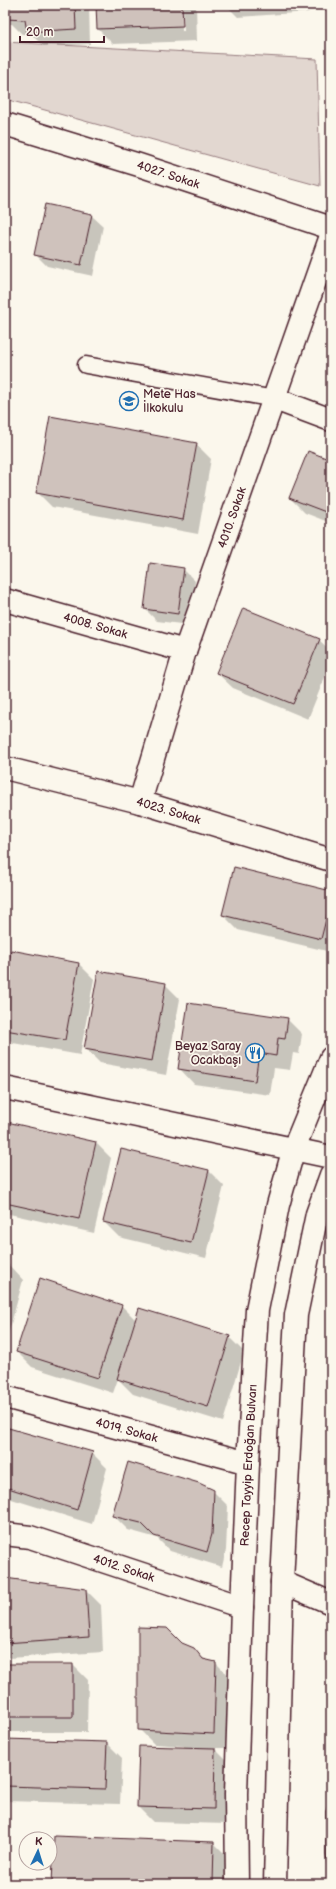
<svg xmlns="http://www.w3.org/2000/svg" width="336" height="1889" viewBox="0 0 336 1889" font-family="'Balsamiq Sans',sans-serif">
<rect width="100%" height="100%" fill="#fbf7ec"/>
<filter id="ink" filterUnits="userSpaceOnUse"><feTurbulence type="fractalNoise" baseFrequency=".025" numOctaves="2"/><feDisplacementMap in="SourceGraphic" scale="8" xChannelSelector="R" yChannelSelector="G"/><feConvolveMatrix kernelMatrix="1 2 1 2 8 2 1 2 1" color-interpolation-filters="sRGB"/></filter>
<g filter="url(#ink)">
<path fill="#e2d7d0" stroke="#967b7e" d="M 5,42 L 317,59 L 320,186 L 5,99 Z"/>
<path fill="#0003" d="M 5,5 L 89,5 L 90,44 L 43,46 L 31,34 L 22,34 L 12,24 L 5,24 Z
M 97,5 L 181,5 L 182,31 L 184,31 L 183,5 L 196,5 L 197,41 L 113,44 L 98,29 Z
M 226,5 L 308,5 L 309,12 L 238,17 Z
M 91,215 L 103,226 L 93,276 L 47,266 L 35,254 Z
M 196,444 L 211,459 L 198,534 L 52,507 L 37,492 Z
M 331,461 L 331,523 L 305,513 L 290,498 Z
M 183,569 L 195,581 L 189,625 L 157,621 L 145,609 Z
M 319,640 L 331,651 L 331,662 L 308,719 L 233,688 L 217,673 Z
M 331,892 L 331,952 L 238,930 L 223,915 Z
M 79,964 L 94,979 L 80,1055 L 13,1043 L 5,1035 L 5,990 Z
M 165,984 L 180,999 L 166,1075 L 100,1063 L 85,1048 Z
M 287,1019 L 302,1034 L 299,1054 L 293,1053 L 290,1070 L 274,1068 L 270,1095 L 194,1084 L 179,1068 Z
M 5,1134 L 96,1143 L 111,1158 L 94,1233 L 5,1213 Z
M 209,1171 L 224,1186 L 206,1258 L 119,1237 L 104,1222 Z
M 5,1264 L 8,1264 L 23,1280 L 5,1346 Z
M 121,1305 L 136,1320 L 229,1337 L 244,1352 L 223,1422 L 133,1394 L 118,1379 L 113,1393 L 32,1367 L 17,1352 Z
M 5,1428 L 92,1453 L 107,1468 L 92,1524 L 5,1497 Z
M 213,1491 L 228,1506 L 226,1550 L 222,1567 L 170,1551 L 157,1538 L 128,1530 L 113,1515 Z
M 5,1579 L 86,1590 L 101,1605 L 103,1652 L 9,1658 L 5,1654 Z
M 182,1644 L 193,1648 L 206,1661 L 216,1663 L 231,1678 L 229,1748 L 214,1748 L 230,1764 L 228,1824 L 153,1822 L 138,1807 L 184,1748 L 184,1746 L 154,1744 L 139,1729 Z
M 5,1665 L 73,1665 L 88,1680 L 87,1732 L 5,1732 Z
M 5,1740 L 107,1743 L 122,1758 L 120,1804 L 5,1801 Z
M 214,1843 L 229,1858 L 228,1884 L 54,1884 Z"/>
<path fill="#cfc2bc" stroke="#4a1f2b" d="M 5,5 L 75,5 L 76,29 L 27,32 L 25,20 L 6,19 Z
M 96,5 L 182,5 L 183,26 L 97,29 Z
M 45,204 L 92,214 L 81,265 L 34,255 Z
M 50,416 L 197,443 L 183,520 L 36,493 Z
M 308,451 L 331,460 L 331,514 L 289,498 Z
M 150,563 L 184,568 L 178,614 L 144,609 Z
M 243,608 L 320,639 L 293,704 L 216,673 Z
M 234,867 L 331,891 L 331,900 L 321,939 L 222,915 Z
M 11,950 L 79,963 L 65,1040 L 5,1030 L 5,984 Z
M 98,971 L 166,983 L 152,1061 L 84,1049 Z
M 188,1003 L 288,1018 L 285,1039 L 278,1038 L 276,1056 L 259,1053 L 255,1081 L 178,1069 Z
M 7,1122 L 96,1142 L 79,1219 L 5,1203 L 5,1129 Z
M 121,1149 L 209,1170 L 191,1243 L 103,1222 Z
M 40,1278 L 122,1305 L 98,1378 L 16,1352 Z
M 139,1308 L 230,1336 L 208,1407 L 117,1379 Z
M 5,1427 L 93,1452 L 77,1510 L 5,1487 Z
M 128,1462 L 199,1483 L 214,1490 L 212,1534 L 207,1552 L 154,1536 L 141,1523 L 112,1516 Z
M 5,1578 L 86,1589 L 89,1637 L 5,1643 Z
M 138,1627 L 167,1628 L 182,1643 L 194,1648 L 203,1659 L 216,1662 L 214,1734 L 138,1730 Z
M 5,1664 L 73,1664 L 73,1717 L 5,1717 Z
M 5,1739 L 107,1742 L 105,1789 L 5,1786 Z
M 139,1746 L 215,1748 L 214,1809 L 137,1807 Z
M 331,1796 L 331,1877 L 329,1877 L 326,1854 L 326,1811 Z
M 54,1836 L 214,1842 L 213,1884 L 52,1884 Z"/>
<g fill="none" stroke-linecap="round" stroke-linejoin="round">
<defs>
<path id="service" d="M 86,365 L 275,399"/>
<g id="minor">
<path id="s1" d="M 5,124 L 139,165 L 331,228"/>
<path d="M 275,399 L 331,420"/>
<path id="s2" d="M 5,600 L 185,651"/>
<path id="s3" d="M 5,768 L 140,802 L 331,860"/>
<path id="s4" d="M 140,802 L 185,651 L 331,236"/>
<path id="s5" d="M 5,1397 L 248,1463"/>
<path id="s6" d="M 5,1534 L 30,1537 L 242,1607"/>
<path d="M 282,1582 L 331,1603"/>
</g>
<path id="tertiary" d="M 5,1088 L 331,1157"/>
<g id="secondary">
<path id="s7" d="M 237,1884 L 236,1794 L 242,1607 L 248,1463 L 257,1310 L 278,1205 L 294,1148 L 331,1058"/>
<path d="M 275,1884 L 282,1582 L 296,1315 L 317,1214 L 331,1175"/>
</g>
</defs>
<use href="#service" stroke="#4a1f2b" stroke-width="19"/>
<use href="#minor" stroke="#4a1f2b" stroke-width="25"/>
<use href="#tertiary" stroke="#4a1f2b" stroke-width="25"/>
<use href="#secondary" stroke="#4a1f2b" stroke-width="25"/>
<use href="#service" stroke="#fbf7ec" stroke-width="16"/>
<use href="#minor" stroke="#fbf7ec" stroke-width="22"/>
<use href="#tertiary" stroke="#fbf7ec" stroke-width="22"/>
<use href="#secondary" stroke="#fbf7ec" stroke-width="22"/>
</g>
</g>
<defs>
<symbol id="school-ring" viewBox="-11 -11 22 22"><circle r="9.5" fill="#fbf7ec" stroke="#1f6fb2" stroke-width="1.5"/><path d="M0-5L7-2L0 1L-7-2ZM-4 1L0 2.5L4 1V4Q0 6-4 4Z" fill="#1f6fb2"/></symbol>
<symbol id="restaurant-ring" viewBox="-11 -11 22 22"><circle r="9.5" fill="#fbf7ec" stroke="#1f6fb2" stroke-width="1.5"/><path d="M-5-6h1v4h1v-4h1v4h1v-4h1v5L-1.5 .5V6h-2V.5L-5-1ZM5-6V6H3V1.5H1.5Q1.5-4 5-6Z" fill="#1f6fb2"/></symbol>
</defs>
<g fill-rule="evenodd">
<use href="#school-ring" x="118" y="390" width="22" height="22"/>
<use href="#restaurant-ring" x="244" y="1042" width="22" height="22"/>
</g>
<g text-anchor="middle" stroke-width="3.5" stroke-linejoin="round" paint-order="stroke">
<g font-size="12" fill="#4a1f2b" stroke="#fbf7ec">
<text dy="4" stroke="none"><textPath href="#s1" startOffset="171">4027. Sokak</textPath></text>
<text dy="4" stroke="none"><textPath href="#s4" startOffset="299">4010. Sokak</textPath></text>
<text dy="4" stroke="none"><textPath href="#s2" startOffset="94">4008. Sokak</textPath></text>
<text dy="4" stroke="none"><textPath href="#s3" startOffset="169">4023. Sokak</textPath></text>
<text dy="4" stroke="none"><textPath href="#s5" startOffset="126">4019. Sokak</textPath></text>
<text dy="4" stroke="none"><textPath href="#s7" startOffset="419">Recep Tayyip Erdoğan Bulvarı</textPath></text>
<text dy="4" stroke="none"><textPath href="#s6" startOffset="124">4012. Sokak</textPath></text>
</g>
<g font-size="12" fill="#4a1f2b" stroke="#fbf7ec" text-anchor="start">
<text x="143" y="398">Mete Has<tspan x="143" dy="14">İlkokulu</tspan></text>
<text x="241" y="1050" text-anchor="end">Beyaz Saray<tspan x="241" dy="14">Ocakbaşı</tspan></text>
</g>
</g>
<rect width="336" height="1889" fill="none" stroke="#fbf7ec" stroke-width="20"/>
<rect x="10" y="10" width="316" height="1869" fill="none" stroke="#4a1f2b" stroke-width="1.5" filter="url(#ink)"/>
<g transform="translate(38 1851) rotate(4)"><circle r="19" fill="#fbf7ec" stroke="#b4a19f"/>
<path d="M0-3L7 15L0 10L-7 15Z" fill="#1f6fb2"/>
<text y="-6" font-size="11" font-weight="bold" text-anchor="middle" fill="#4a1f2b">K</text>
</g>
<path d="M20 36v6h84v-6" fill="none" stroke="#4a1f2b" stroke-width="2"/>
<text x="26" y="36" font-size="12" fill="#4a1f2b" stroke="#fbf7ec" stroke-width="3" paint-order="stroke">20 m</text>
</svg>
